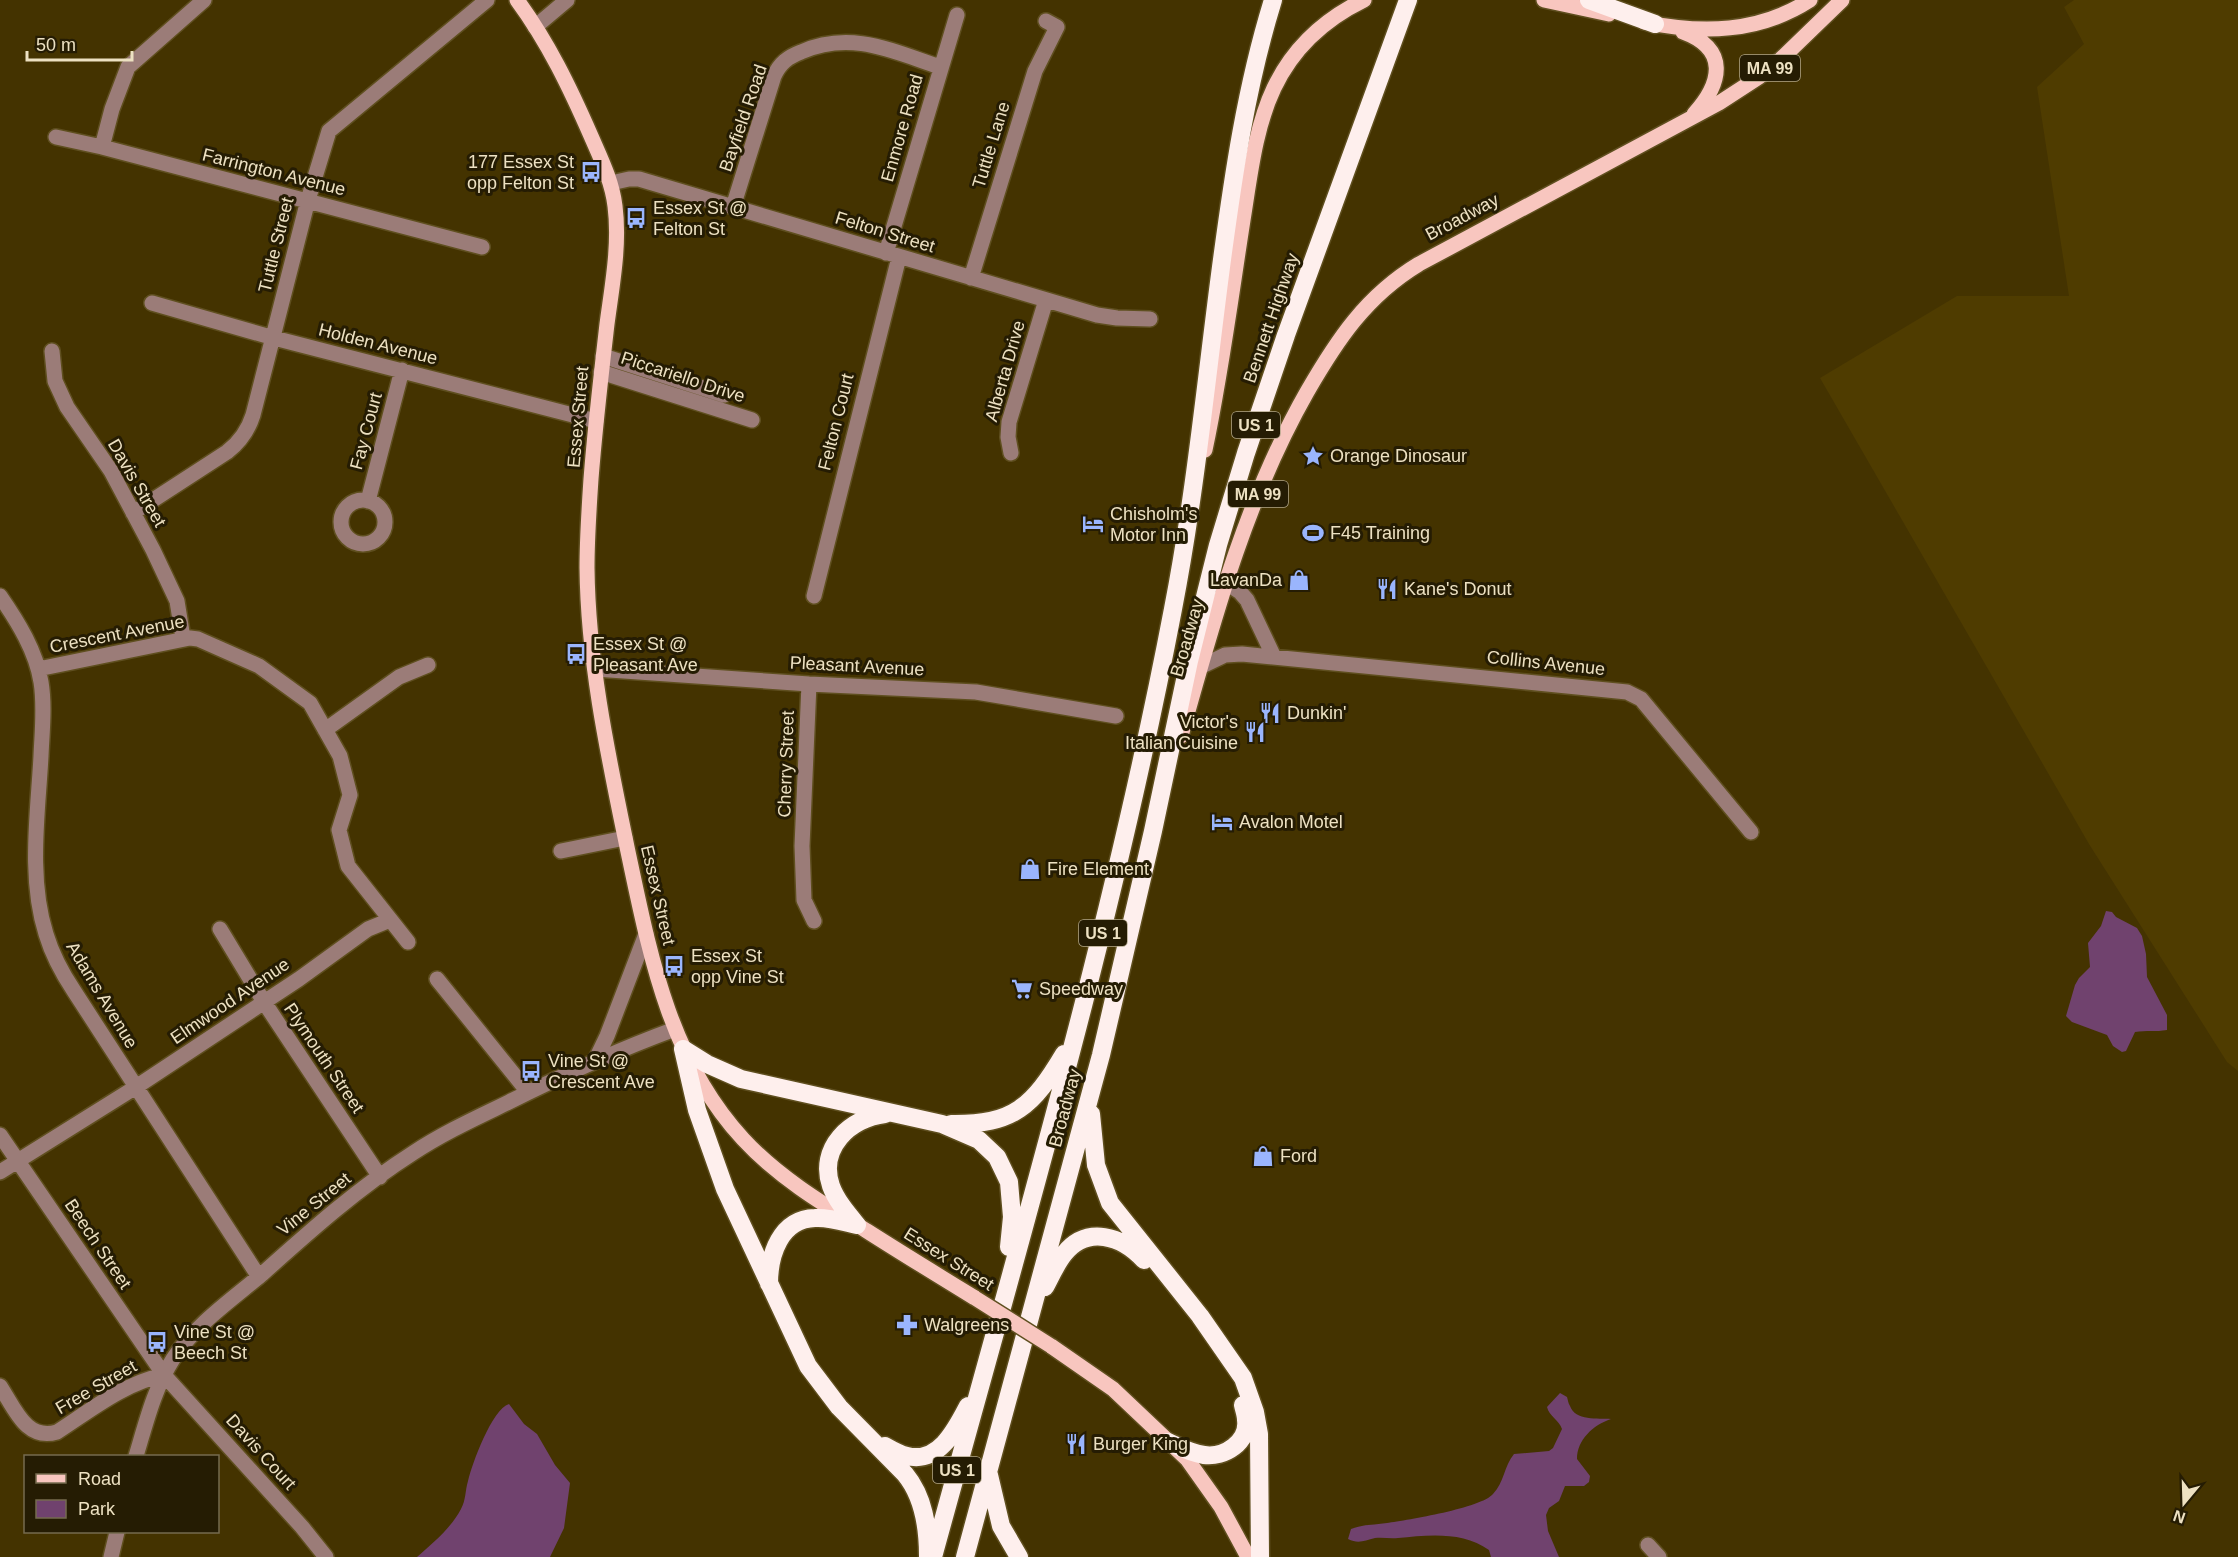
<svg xmlns="http://www.w3.org/2000/svg" width="2238" height="1557" viewBox="0 0 2238 1557" font-family="Arial,sans-serif">
<rect width="100%" height="100%" fill="#430"/>
<path fill="#4f3c00" d="M 2074,0 L 2238,0 L 2238,1071 L 2227,1062 L 2089,844 L 1820,378 L 1957,296 L 2069,296 L 2037,87 L 2084,44 L 2064,7 Z"/>
<path fill="#70426e" d="M 2106,911 L 2112,912 L 2116,917 L 2137,928 L 2142,936 L 2146,954 L 2147,977 L 2167,1015 L 2167,1030 C 2156,1032 2146,1030 2135,1032 L 2126,1051 L 2122,1052 L 2113,1046 L 2107,1035 L 2072,1022 L 2066,1016 L 2075,985 L 2079,978 L 2090,967 L 2088,943 L 2101,926 Z
M 1560,1393 L 1567,1397 C 1568,1400 1568,1403 1570,1406 C 1575,1421 1598,1418 1611,1419 C 1593,1425 1577,1440 1577,1459 L 1590,1476 L 1589,1482 L 1584,1486 L 1565,1486 L 1559,1501 L 1549,1508 L 1546,1515 L 1548,1531 L 1559,1557 L 1491,1557 L 1489,1550 C 1463,1531 1428,1535 1398,1538 C 1390,1539 1383,1537 1375,1538 C 1364,1541 1358,1544 1348,1539 L 1351,1529 C 1364,1524 1375,1525 1387,1523 C 1408,1520 1481,1508 1493,1494 C 1504,1483 1504,1466 1514,1454 L 1549,1451 L 1553,1448 L 1562,1429 C 1559,1420 1549,1416 1547,1407 Z
M 509,1404 L 524,1424 L 537,1434 L 555,1465 L 570,1483 L 564,1528 L 550,1557 L 417,1557 C 433,1543 451,1528 461,1509 C 466,1500 465,1491 468,1481 C 472,1464 492,1409 509,1404 Z"/>
<g fill="none" stroke-linecap="round" stroke-linejoin="round">
<defs>
<path id="minor" d="M 535,27 L 567,0
M 56,137 L 102,147 L 482,247
M 102,147 L 112,109 L 128,67 L 204,0
M 611,183 L 629,179 L 639,179 L 1097,315 L 1117,318 L 1150,319
M 733,207 L 774,76 C 780,63 788,57 801,52 C 851,30 892,51 940,67
M 886,253 L 957,15
M 971,278 L 1035,71 L 1057,27 L 1046,21
M 152,303 L 274,338 L 596,421
M 52,351 L 55,381 L 67,407 L 111,471 L 153,550 L 177,601 L 183,638
M 603,356 L 724,395
M 601,372 L 752,420
M 1011,453 L 1008,437 L 1009,422 L 1046,300
M341 522a22 22 0 1 1 44 0a22 22 0 1 1-44 0Z
M 368,501 L 402,370
M 133,513 L 227,452 C 240,442 248,431 253,415 L 308,200 L 329,131 L 487,0
M 1226,583 L 1240,592 L 1247,600 L 1274,657
M 0,596 C 18,622 36,651 41,682 C 45,706 42,732 41,756 C 38,813 28,877 46,934 C 52,954 62,973 74,991 L 259,1277
M 814,596 L 899,257
M 1200,667 L 1225,655 L 1242,654 L 1627,692 L 1641,699 L 1751,832
M 38,669 L 190,638 L 198,639 L 259,666 L 310,703 L 340,756 L 350,795 L 339,830 L 348,866 L 408,942
M 595,669 L 809,684 L 976,692 L 1116,716
M 809,684 L 802,846 L 804,900 L 814,921
M 325,730 L 399,677 L 428,665
M 561,851 L 625,838
M 220,929 L 264,1002 L 380,1177
M 437,979 L 528,1092
M 595,1061 L 607,1036 L 646,934
M 0,1135 L 164,1375 L 302,1527 L 326,1557
M 0,1172 L 136,1087 L 299,979 L 368,929 L 390,920
M 0,1386 C 15,1409 26,1441 57,1432 C 91,1410 124,1383 164,1375
M 136,1456 C 146,1423 154,1389 173,1359 C 194,1326 231,1300 261,1275 C 309,1232 358,1188 413,1153 C 443,1133 476,1118 509,1102 C 563,1075 618,1050 675,1029
M 1648,1545 L 1659,1557
M 111,1557 L 117,1532"/>
<path id="major" d="M 517,0 C 548,42 570,88 591,136 C 601,159 612,181 615,206 C 620,245 612,286 607,324 C 601,376 595,427 591,479 C 589,509 587,538 587,568 C 588,662 608,755 627,847 C 649,950 668,1058 743,1139 C 778,1177 823,1204 867,1231 C 903,1254 939,1276 975,1298
M 1544,0 L 1609,14
M 1644,22 C 1702,34 1759,33 1810,0
M 1683,32 C 1729,49 1722,83 1694,114
M 1205,450 C 1221,375 1231,297 1243,220 C 1250,177 1255,128 1274,88 C 1293,48 1325,19 1364,0
M 1181,736 C 1214,618 1246,499 1307,392 C 1337,340 1366,296 1419,264 L 1719,103 L 1759,77 L 1781,59 L 1842,0
M 1051,1346 L 1113,1389 L 1187,1459 L 1221,1507 L 1248,1557"/>
<path id="highway" d="M 1589,0 L 1655,24
M 683,1049 L 697,1110 L 725,1189 L 808,1366 L 839,1407 L 905,1474 C 924,1497 928,1527 928,1556
M 683,1049 L 707,1064 L 741,1079 L 942,1124 L 979,1140 L 997,1157 L 1009,1182 L 1012,1217 L 1009,1247
M 1091,1114 L 1096,1165 L 1110,1203 L 1200,1316 L 1243,1378 L 1255,1412 L 1259,1434 L 1260,1557
M 951,1124 C 1014,1125 1033,1106 1064,1054
M 857,1225 C 847,1213 836,1200 831,1186 C 818,1148 850,1118 885,1114
M 769,1284 C 769,1255 780,1219 815,1218 C 829,1217 844,1222 857,1225
M 1045,1287 C 1051,1276 1056,1264 1064,1254 C 1087,1225 1122,1236 1144,1260
M 1168,1442 C 1179,1447 1191,1453 1204,1455 C 1224,1458 1249,1442 1246,1420 C 1246,1415 1244,1410 1243,1405
M 885,1446 C 892,1450 899,1454 907,1456 C 939,1464 956,1429 968,1406
M 989,1475 L 1001,1526 L 1019,1557
M 933,1557 C 1019,1243 1112,929 1173,609 C 1195,496 1206,381 1221,267 C 1233,177 1246,87 1273,0
M 965,1557 L 1101,1055 L 1153,831 L 1189,661 L 1218,545 L 1246,453 L 1286,335 L 1408,0"/>
</defs>
<use href="#minor" stroke="#5f4f1f" stroke-width="18"/>
<use href="#major" stroke="#5f4f1f" stroke-width="18"/>
<use href="#highway" stroke="#5f4f1f" stroke-width="21"/>
<use href="#minor" stroke="#9b7c78" stroke-width="15"/>
<use href="#major" stroke="#f8c6bf" stroke-width="15"/>
<use href="#highway" stroke="#feefed" stroke-width="18"/>
<defs>
<path id="major-bridge" d="M 975,1298 L 1051,1346"/>
</defs>
<use href="#major-bridge" stroke="#5f4f1f" stroke-width="18" stroke-linecap="butt"/>
<use href="#major-bridge" stroke="#f8c6bf" stroke-width="15"/>
</g>
<defs>
<symbol id="bus-bare" viewBox="-9 -9 18 18"><path d="M-5-6H5V4H4V6H2V4H-2V6H-4V4H-5ZM-3.5-4V0h7V-4ZM-3.5 1.2v1.5H-2V1.2ZM2 1.2v1.5H3.5V1.2Z" fill="#9ab5fd" stroke="#251c03" stroke-width="2.5" paint-order="stroke"/></symbol>
<symbol id="sight-bare" viewBox="-9 -9 18 18"><path d="M0-6L1.8-2.2L6-1.7L2.9 1.2L3.7 5.4L0 3.3L-3.7 5.4L-2.9 1.2L-6-1.7L-1.8-2.2Z" fill="#9ab5fd" stroke="#251c03" stroke-width="2.5" paint-order="stroke"/></symbol>
<symbol id="hotel-bare" viewBox="-9 -9 18 18"><path d="M-6-4.5h1.5V1H6V5H4.5V3h-9V5H-6ZM-4 0a1.8 1.8 0 1 1 3.6 0ZM.5 0V-2.5h3Q6-2.5 6 0Z" fill="#9ab5fd" stroke="#251c03" stroke-width="2.5" paint-order="stroke"/></symbol>
<symbol id="stadium-bare" viewBox="-9 -9 18 18"><path d="M0-5a6.5 5 0 1 0 0 10a6.5 5 0 1 0 0-10ZM-3.5-1.8h7v3.6h-7Z" fill="#9ab5fd" stroke="#251c03" stroke-width="2.5" paint-order="stroke"/></symbol>
<symbol id="shop-bare" viewBox="-9 -9 18 18"><path d="M-5-2.5h2.3a2.7 3.5 0 0 1 5.4 0H5L5.5 6h-11ZM-1.5-2.5h3a1.5 2.3 0 0 0-3 0Z" fill="#9ab5fd" stroke="#251c03" stroke-width="2.5" paint-order="stroke"/></symbol>
<symbol id="restaurant-bare" viewBox="-9 -9 18 18"><path d="M-5-6h1v4h1v-4h1v4h1v-4h1v5L-1.5 .5V6h-2V.5L-5-1ZM5-6V6H3V1.5H1.5Q1.5-4 5-6Z" fill="#9ab5fd" stroke="#251c03" stroke-width="2.5" paint-order="stroke"/></symbol>
<symbol id="supermarket-bare" viewBox="-9 -9 18 18"><path d="M-6-5.5h2.5l.6 2H6L4.5 2H-2.5L-4.4-4H-6ZM-1.5 3.2a1.3 1.3 0 1 0 .1 0ZM3 3.2a1.3 1.3 0 1 0 .1 0Z" fill="#9ab5fd" stroke="#251c03" stroke-width="2.5" paint-order="stroke"/></symbol>
<symbol id="pharmacy-bare" viewBox="-9 -9 18 18"><path d="M-2-6h4v4h4v4h-4v4h-4v-4h-4v-4h4Z" fill="#9ab5fd" stroke="#251c03" stroke-width="2.5" paint-order="stroke"/></symbol>
</defs>
<g fill-rule="evenodd">
<use href="#bus-bare" x="576" y="157" width="30" height="30"/>
<use href="#bus-bare" x="621" y="203" width="30" height="30"/>
<use href="#sight-bare" x="1298" y="441" width="30" height="30"/>
<use href="#hotel-bare" x="1078" y="509" width="30" height="30"/>
<use href="#stadium-bare" x="1298" y="518" width="30" height="30"/>
<use href="#shop-bare" x="1284" y="565" width="30" height="30"/>
<use href="#restaurant-bare" x="1372" y="574" width="30" height="30"/>
<use href="#bus-bare" x="561" y="639" width="30" height="30"/>
<use href="#restaurant-bare" x="1255" y="698" width="30" height="30"/>
<use href="#restaurant-bare" x="1240" y="717" width="30" height="30"/>
<use href="#hotel-bare" x="1207" y="807" width="30" height="30"/>
<use href="#shop-bare" x="1015" y="854" width="30" height="30"/>
<use href="#bus-bare" x="659" y="951" width="30" height="30"/>
<use href="#supermarket-bare" x="1007" y="974" width="30" height="30"/>
<use href="#bus-bare" x="516" y="1056" width="30" height="30"/>
<use href="#shop-bare" x="1248" y="1141" width="30" height="30"/>
<use href="#pharmacy-bare" x="892" y="1310" width="30" height="30"/>
<use href="#bus-bare" x="142" y="1327" width="30" height="30"/>
<use href="#restaurant-bare" x="1061" y="1429" width="30" height="30"/>
</g>
<g text-anchor="middle" stroke-width="6" stroke-linejoin="round" paint-order="stroke">
<g fill="#251c03" stroke="#b1a689" stroke-width="1.5">
<rect x="1740" y="55" width="60" height="26" rx="4.5"/>
<rect x="1232" y="412" width="48" height="26" rx="4.5"/>
<rect x="1228" y="481" width="60" height="26" rx="4.5"/>
<rect x="1079" y="920" width="48" height="26" rx="4.5"/>
<rect x="933" y="1457" width="48" height="26" rx="4.5"/>
</g>
<g font-size="16" font-weight="bold" fill="#ede1c2">
<text x="1770" y="74">MA 99</text>
<text x="1256" y="431">US 1</text>
<text x="1258" y="500">MA 99</text>
<text x="1103" y="939">US 1</text>
<text x="957" y="1476">US 1</text>
</g>
<g font-size="18" fill="#ede1c2" stroke="#251c03">
<text transform="translate(743 118) rotate(-71)" y="6">Bayfield Road</text>
<text transform="translate(902 128) rotate(-74)" y="6">Enmore Road</text>
<text transform="translate(991 145) rotate(-73)" y="6">Tuttle Lane</text>
<text transform="translate(274 172) rotate(14)" y="6">Farrington Avenue</text>
<text transform="translate(1462 217) rotate(-28)" y="6">Broadway</text>
<text transform="translate(885 232) rotate(17)" y="6">Felton Street</text>
<text transform="translate(276 245) rotate(-76)" y="6">Tuttle Street</text>
<text transform="translate(1271 318) rotate(-71)" y="6">Bennett Highway</text>
<text transform="translate(378 344) rotate(14)" y="6">Holden Avenue</text>
<text transform="translate(1005 371) rotate(-74)" y="6">Alberta Drive</text>
<text transform="translate(683 377) rotate(18)" y="6">Piccariello Drive</text>
<text transform="translate(578 417) rotate(-85)" y="6">Essex Street</text>
<text transform="translate(836 422) rotate(-76)" y="6">Felton Court</text>
<text transform="translate(366 431) rotate(-75)" y="6">Fay Court</text>
<text transform="translate(137 483) rotate(60)" y="6">Davis Street</text>
<text transform="translate(117 634) rotate(-11)" y="6">Crescent Avenue</text>
<text transform="translate(1187 638) rotate(-74)" y="6">Broadway</text>
<text transform="translate(1546 663) rotate(6)" y="6">Collins Avenue</text>
<text transform="translate(857 666) rotate(3)" y="6">Pleasant Avenue</text>
<text transform="translate(786 764) rotate(-88)" y="6">Cherry Street</text>
<text transform="translate(658 895) rotate(77)" y="6">Essex Street</text>
<text transform="translate(102 995) rotate(59)" y="6">Adams Avenue</text>
<text transform="translate(230 1001) rotate(-34)" y="6">Elmwood Avenue</text>
<text transform="translate(324 1058) rotate(56)" y="6">Plymouth Street</text>
<text transform="translate(1065 1108) rotate(-75)" y="6">Broadway</text>
<text transform="translate(314 1204) rotate(-39)" y="6">Vine Street</text>
<text transform="translate(98 1244) rotate(56)" y="6">Beech Street</text>
<text transform="translate(949 1259) rotate(32)" y="6">Essex Street</text>
<text transform="translate(96 1387) rotate(-30)" y="6">Free Street</text>
<text transform="translate(261 1452) rotate(48)" y="6">Davis Court</text>
</g>
<g font-size="18" fill="#ede1c2" stroke="#251c03" text-anchor="start">
<text x="574" y="168" text-anchor="end">177 Essex St<tspan x="574" dy="21">opp Felton St</tspan></text>
<text x="653" y="214">Essex St @<tspan x="653" dy="21">Felton St</tspan></text>
<text x="1330" y="462">Orange Dinosaur</text>
<text x="1110" y="520">Chisholm's<tspan x="1110" dy="21">Motor Inn</tspan></text>
<text x="1330" y="539">F45 Training</text>
<text x="1282" y="586" text-anchor="end">LavanDa</text>
<text x="1404" y="595">Kane's Donut</text>
<text x="593" y="650">Essex St @<tspan x="593" dy="21">Pleasant Ave</tspan></text>
<text x="1287" y="719">Dunkin'</text>
<text x="1238" y="728" text-anchor="end">Victor's<tspan x="1238" dy="21">Italian Cuisine</tspan></text>
<text x="1239" y="828">Avalon Motel</text>
<text x="1047" y="875">Fire Element</text>
<text x="691" y="962">Essex St<tspan x="691" dy="21">opp Vine St</tspan></text>
<text x="1039" y="995">Speedway</text>
<text x="548" y="1067">Vine St @<tspan x="548" dy="21">Crescent Ave</tspan></text>
<text x="1280" y="1162">Ford</text>
<text x="924" y="1331">Walgreens</text>
<text x="174" y="1338">Vine St @<tspan x="174" dy="21">Beech St</tspan></text>
<text x="1093" y="1450">Burger King</text>
</g>
</g>
<rect x="24" y="1455" width="195" height="78" fill="#251c03" stroke="#756b4f" stroke-width="1.5"/>
<rect x="36" y="1474" width="30" height="9" fill="#f8c6bf" stroke="#756b4f" stroke-width="1.5"/>
<text x="78" y="1485" font-size="18" fill="#ede1c2">Road</text>
<rect x="36" y="1500" width="30" height="18" fill="#70426e" stroke="#756b4f" stroke-width="1.5"/>
<text x="78" y="1515" font-size="18" fill="#ede1c2">Park</text>
<g transform="translate(2184 1503) rotate(199)" stroke="#251c03" stroke-width="4.5" paint-order="stroke">
<path d="M0-4.5L10 22L0 15L-10 22Z" fill="#ede1c2"/>
<text y="-9" font-size="16" font-weight="bold" text-anchor="middle" fill="#ede1c2">N</text>
</g>
<path d="M27 51v9h105v-9" fill="none" stroke="#ede1c2" stroke-width="3"/>
<text x="36" y="51" font-size="18" fill="#ede1c2" stroke="#251c03" stroke-width="4.5" paint-order="stroke">50 m</text>
</svg>
